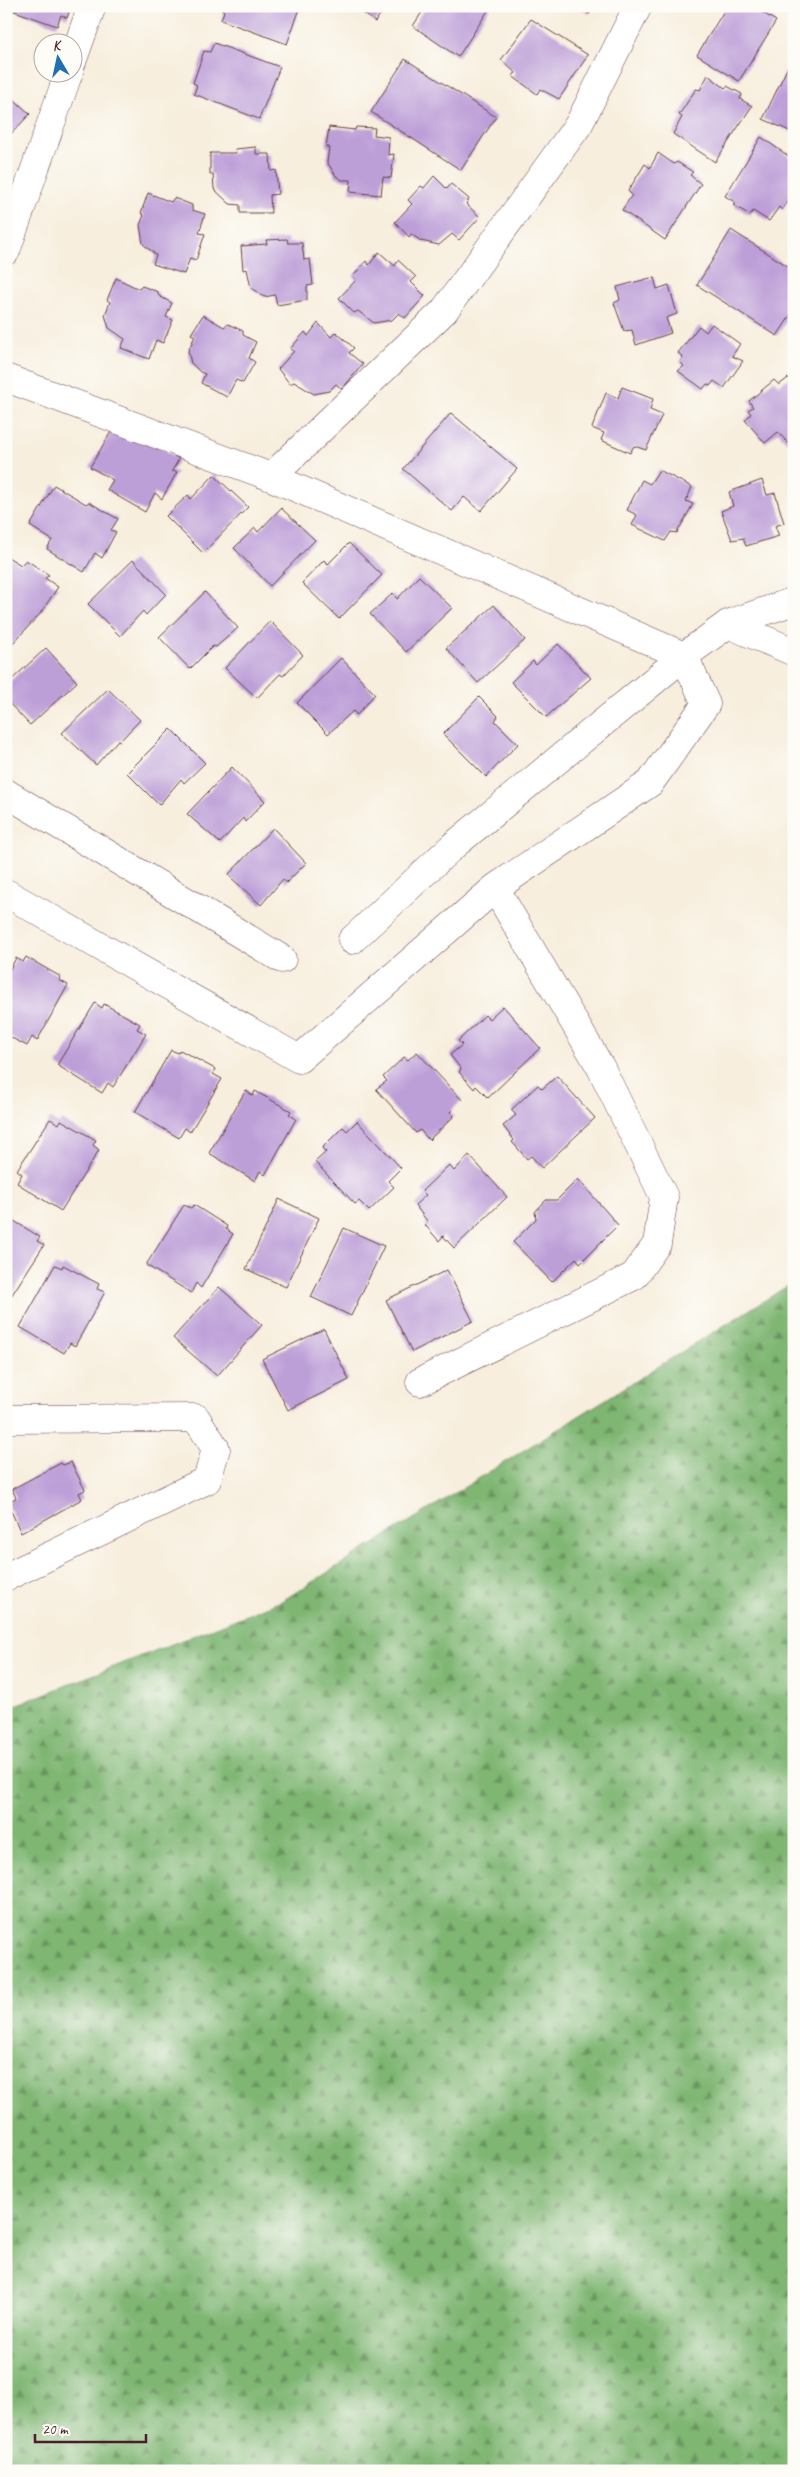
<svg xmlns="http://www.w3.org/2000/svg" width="800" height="2477" viewBox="0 0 800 2477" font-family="Caveat,sans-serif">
<defs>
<pattern id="forest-firs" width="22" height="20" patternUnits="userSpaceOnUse" patternTransform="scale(1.25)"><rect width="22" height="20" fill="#7eb672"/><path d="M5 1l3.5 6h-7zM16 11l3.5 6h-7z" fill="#69935e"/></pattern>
</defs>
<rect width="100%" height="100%" fill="#fdfcf7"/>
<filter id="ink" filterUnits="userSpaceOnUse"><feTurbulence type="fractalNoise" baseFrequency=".02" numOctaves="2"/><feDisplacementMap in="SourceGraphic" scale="10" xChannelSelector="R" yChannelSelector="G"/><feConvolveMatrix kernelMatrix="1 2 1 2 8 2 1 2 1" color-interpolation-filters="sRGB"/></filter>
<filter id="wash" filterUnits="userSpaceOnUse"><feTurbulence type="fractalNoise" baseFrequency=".0096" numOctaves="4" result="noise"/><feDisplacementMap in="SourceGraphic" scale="20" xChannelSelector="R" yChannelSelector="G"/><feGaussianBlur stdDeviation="1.12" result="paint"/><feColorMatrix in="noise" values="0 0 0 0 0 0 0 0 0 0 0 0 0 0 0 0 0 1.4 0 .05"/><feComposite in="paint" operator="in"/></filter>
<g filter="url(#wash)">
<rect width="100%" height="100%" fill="#f7eedd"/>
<path fill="url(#forest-firs)" stroke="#646a4e" d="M 794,1282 L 794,2471 L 6,2471 L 6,1709 L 282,1601 Z"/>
<g id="blocks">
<path fill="#bd9fd8" d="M 6,6 L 71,6 L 67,18 L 61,15 L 57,26 L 6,8 Z
M 218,6 L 301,6 L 287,44 L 221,20 L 224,11 Z
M 354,6 L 386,6 L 375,22 Z
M 426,6 L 491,6 L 458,57 L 413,26 Z
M 577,6 L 595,6 L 589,14 Z
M 727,6 L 752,6 L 776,21 L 739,81 L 697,55 Z
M 531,19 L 588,55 L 559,99 L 540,89 L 537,94 L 512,76 L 516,73 L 501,60 Z
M 214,43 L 280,67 L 259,119 L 194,94 L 197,85 L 193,83 L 204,51 L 210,52 Z
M 794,54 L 794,133 L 763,119 Z
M 405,59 L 496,117 L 461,170 L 371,112 Z
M 708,75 L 725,88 L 727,86 L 742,94 L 740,99 L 752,106 L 715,162 L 673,134 L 682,117 L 679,115 L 696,89 L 700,90 Z
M 6,92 L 30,114 L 6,139 Z
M 329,127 L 355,130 L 356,127 L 375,128 L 374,135 L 389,137 L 388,155 L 394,154 L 391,178 L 383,177 L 381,195 L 350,192 L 351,180 L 342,180 L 336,176 L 327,162 L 329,147 L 326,147 Z
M 761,137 L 794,160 L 794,192 L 782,210 L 779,207 L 769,221 L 753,211 L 750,215 L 733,205 L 736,203 L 725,196 Z
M 256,147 L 256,154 L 270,154 L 271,171 L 276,170 L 278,194 L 270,195 L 271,213 L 240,213 L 240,205 L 230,204 L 214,189 L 213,174 L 210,174 L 210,153 L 236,153 L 235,149 Z
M 658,153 L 674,164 L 677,162 L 693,172 L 690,175 L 701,184 L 665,240 L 622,210 L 632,195 L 628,191 L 645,164 L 650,168 Z
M 434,176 L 447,189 L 451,184 L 469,199 L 466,204 L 480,217 L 459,240 L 452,234 L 439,245 L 421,241 L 411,234 L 409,237 L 395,222 L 412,204 L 408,200 L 421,186 L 424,188 Z
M 148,193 L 171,202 L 174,198 L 192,205 L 192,210 L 205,214 L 199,233 L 205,234 L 196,260 L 190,258 L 184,274 L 153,264 L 156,255 L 143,244 L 140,225 L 144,215 L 141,213 Z
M 731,230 L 794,270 L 794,310 L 777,336 L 697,285 Z
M 287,239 L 288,243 L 302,243 L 304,260 L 310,259 L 313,285 L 307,286 L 307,300 L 277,305 L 275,295 L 264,297 L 251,288 L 247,269 L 243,270 L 241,246 L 267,244 L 266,240 Z
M 379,252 L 395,266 L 398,260 L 416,277 L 411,282 L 425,296 L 405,318 L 399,313 L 392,320 L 374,323 L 358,311 L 354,313 L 339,298 L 356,280 L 353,276 L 366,261 L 369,265 Z
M 654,277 L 657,289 L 669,285 L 677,314 L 666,318 L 671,333 L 636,345 L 632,330 L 624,331 L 614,303 L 620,300 L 617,287 Z
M 116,278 L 139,289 L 142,286 L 158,292 L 159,296 L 172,303 L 166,317 L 173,320 L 163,343 L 156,340 L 149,359 L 121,348 L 125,339 L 109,328 L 105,315 L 110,302 L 107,300 Z
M 203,315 L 224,327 L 228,324 L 243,331 L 243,335 L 256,342 L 249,358 L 255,362 L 243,383 L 236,380 L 227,397 L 201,383 L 205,374 L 200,372 L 191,363 L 188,351 L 195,336 L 191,334 Z
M 318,323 L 331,337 L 336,332 L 354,348 L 349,353 L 363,364 L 342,389 L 336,384 L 329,391 L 314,394 L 294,382 L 290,384 L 278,369 L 294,351 L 290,349 L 305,332 L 308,336 Z
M 712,324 L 740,344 L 732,356 L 743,361 L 724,388 L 714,381 L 710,386 L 707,384 L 703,389 L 678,371 L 684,366 L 680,362 L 683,357 L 678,353 L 699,326 L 706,332 Z
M 788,378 L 794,385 L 794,438 L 788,443 L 778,432 L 765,443 L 745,420 L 751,414 L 748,410 L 753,407 L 749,401 L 774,380 L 779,385 Z
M 622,387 L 653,399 L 650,410 L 662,415 L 646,450 L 634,446 L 630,453 L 601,440 L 604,433 L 592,428 L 606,393 L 618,398 Z
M 451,413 L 517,469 L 481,511 L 464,497 L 452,511 L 403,469 Z
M 115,425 L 150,441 L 179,459 L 172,471 L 177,472 L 162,499 L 155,493 L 145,512 L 107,490 L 113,480 L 90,467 Z
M 659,470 L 692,487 L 686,501 L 693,504 L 677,533 L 671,532 L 665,541 L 632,525 L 637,515 L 627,510 L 642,480 L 650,484 Z
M 214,475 L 248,507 L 203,553 L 166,516 L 188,495 L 191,499 Z
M 762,480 L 767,495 L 775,493 L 784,523 L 775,526 L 779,536 L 746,546 L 743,538 L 732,540 L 721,511 L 733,506 L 729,492 Z
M 54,485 L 86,504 L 89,502 L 118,519 L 111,530 L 116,532 L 102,558 L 95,553 L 84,572 L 47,549 L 52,540 L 30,526 Z
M 281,508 L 315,540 L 270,586 L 234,548 L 255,528 L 258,532 Z
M 349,543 L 382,575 L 339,619 L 302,583 L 324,560 L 328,564 Z
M 6,556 L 21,565 L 26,560 L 49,575 L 45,578 L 58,587 L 40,614 L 12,644 L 6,640 Z
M 133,560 L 166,594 L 146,615 L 143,611 L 120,636 L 88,604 Z
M 419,576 L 452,608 L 406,652 L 370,614 L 393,593 L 397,599 Z
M 205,592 L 238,628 L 216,647 L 213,646 L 190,669 L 159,637 Z
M 494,605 L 525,640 L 478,683 L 446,648 Z
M 270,621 L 303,655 L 283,676 L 280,674 L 257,698 L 225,668 Z
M 558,644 L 591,678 L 546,717 L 511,682 L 533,661 L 536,665 Z
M 46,648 L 77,682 L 30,725 L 6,700 L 6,685 Z
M 341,658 L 375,694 L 357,715 L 353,711 L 328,734 L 297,703 Z
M 108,689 L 140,720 L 120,741 L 118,740 L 96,765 L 62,733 Z
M 479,697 L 498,716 L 495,721 L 518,744 L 486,777 L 443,734 Z
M 171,729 L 205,763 L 184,783 L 181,779 L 159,805 L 127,773 Z
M 232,767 L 265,801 L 245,822 L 243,818 L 220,843 L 187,814 Z
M 273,828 L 306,863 L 286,883 L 283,879 L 261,905 L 228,875 Z
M 26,957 L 61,977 L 59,980 L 68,985 L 37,1041 L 32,1037 L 27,1046 L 6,1035 L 6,976 L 16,958 L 23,962 Z
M 95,1003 L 102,1008 L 104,1004 L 140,1024 L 137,1029 L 146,1034 L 113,1087 L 108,1083 L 102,1093 L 57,1065 Z
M 503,1006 L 540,1048 L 488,1098 L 476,1086 L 474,1089 L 459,1072 L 461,1069 L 450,1055 L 462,1045 L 458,1041 L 485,1015 L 489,1019 Z
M 171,1050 L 178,1053 L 180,1050 L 215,1069 L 213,1074 L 222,1079 L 190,1132 L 185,1128 L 179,1138 L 135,1112 Z
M 417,1052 L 462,1100 L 450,1112 L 454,1116 L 429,1140 L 420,1130 L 416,1133 L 376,1089 L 387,1081 L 383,1077 L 404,1057 L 408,1060 Z
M 557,1076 L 595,1118 L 542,1168 L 531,1156 L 527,1159 L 512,1142 L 514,1140 L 503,1126 L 516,1115 L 511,1110 L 538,1085 L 542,1089 Z
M 246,1090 L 253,1096 L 255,1091 L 291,1111 L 289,1114 L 296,1119 L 265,1175 L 260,1171 L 255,1181 L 209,1153 Z
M 50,1119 L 59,1124 L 61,1120 L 96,1140 L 93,1145 L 99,1150 L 61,1211 L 17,1183 L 22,1174 L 17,1170 Z
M 357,1121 L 401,1168 L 388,1181 L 394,1187 L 369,1211 L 359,1201 L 355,1204 L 315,1162 L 326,1152 L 322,1148 L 343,1127 L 347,1131 Z
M 469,1155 L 507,1197 L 454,1248 L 443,1236 L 439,1241 L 425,1225 L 427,1221 L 415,1205 L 426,1195 L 422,1191 L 449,1165 L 454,1171 Z
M 578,1179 L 618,1225 L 580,1263 L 576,1258 L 552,1282 L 513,1242 L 536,1219 L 535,1212 L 546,1200 L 557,1200 Z
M 279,1199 L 319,1218 L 286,1287 L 246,1269 Z
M 184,1205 L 191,1208 L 194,1205 L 227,1226 L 226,1229 L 233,1234 L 201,1288 L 196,1283 L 191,1293 L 146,1265 Z
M 6,1216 L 40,1237 L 37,1241 L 44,1245 L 6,1304 Z
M 344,1228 L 384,1246 L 351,1316 L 311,1297 Z
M 55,1265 L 62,1268 L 63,1265 L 99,1284 L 97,1289 L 105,1292 L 75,1346 L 70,1343 L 64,1353 L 20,1327 Z
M 447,1270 L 473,1321 L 412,1352 L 386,1300 Z
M 219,1287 L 262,1325 L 217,1376 L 173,1338 Z
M 324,1329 L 349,1380 L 288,1410 L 262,1359 Z
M 71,1462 L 85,1490 L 79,1493 L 82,1499 L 21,1533 L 7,1502 L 16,1498 L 12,1489 L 61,1463 L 63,1465 Z"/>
</g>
</g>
<g filter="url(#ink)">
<use href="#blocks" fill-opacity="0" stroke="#643e46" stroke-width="1"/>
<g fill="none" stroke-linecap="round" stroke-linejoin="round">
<defs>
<path id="minor" d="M 72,62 L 92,6
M 6,251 L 69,72
M 6,378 L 271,477 L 684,656 L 706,704 L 650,783 L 495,888 L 299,1059 L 6,893
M 271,477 L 444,311 L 579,124 L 638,6
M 728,624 L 794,652
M 6,793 L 282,959
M 352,940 L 453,846 L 684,656 L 728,624 L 794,601
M 420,1382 L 634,1276 L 657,1244 L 664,1197 L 601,1068 L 495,888
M 6,1419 L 196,1418 L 216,1449 L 207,1480 L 6,1577"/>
</defs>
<use href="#minor" stroke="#643e46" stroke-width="29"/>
<use href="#minor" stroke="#fff" stroke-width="28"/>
</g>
</g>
<rect width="800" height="2477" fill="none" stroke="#fdfcf7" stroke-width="25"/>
<g transform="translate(58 58) rotate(351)"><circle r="24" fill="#fdfcf7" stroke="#b5a4a5"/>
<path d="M0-4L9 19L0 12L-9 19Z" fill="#1f6fb2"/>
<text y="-8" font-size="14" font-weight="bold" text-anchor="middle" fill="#4a1f2b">K</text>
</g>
<path d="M35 2434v8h111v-8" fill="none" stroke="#4a1f2b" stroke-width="2.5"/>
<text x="42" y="2434" font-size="15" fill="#4a1f2b" stroke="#fdfcf7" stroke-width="4" paint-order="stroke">20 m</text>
</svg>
